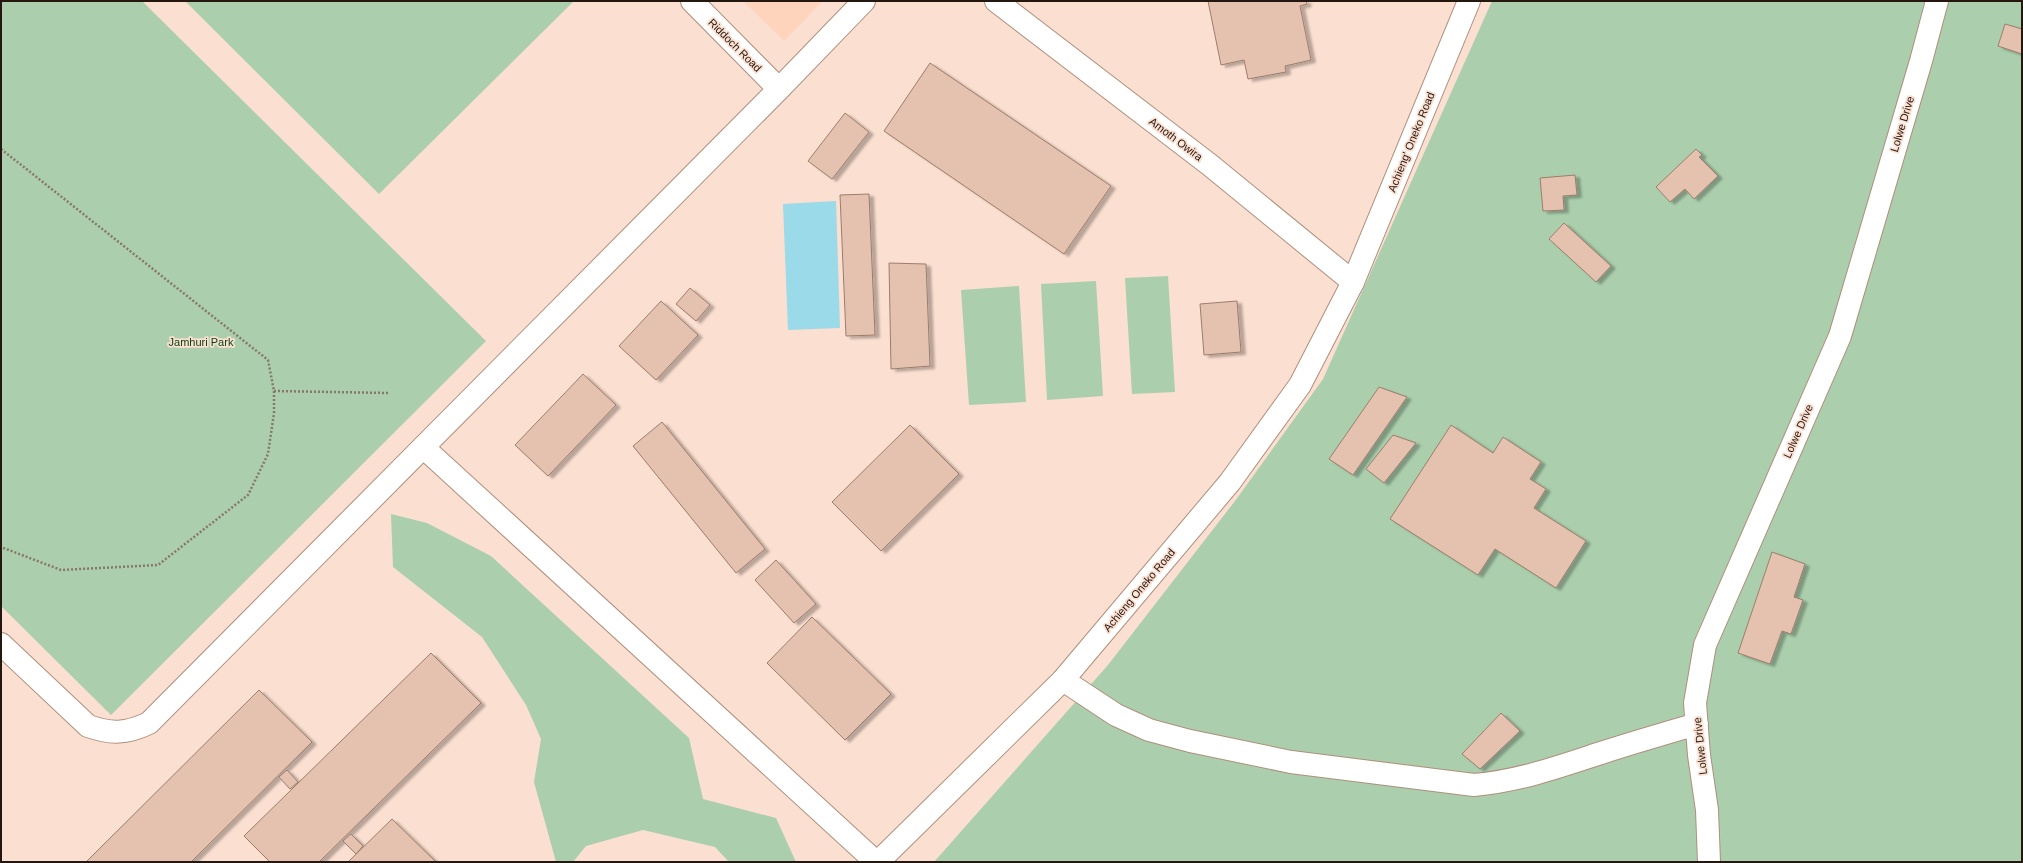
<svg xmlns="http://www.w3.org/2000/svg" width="2023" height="863" viewBox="0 0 2023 863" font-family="Arial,sans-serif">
<defs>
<filter id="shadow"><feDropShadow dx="4.5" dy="2.5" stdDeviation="1" flood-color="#0004"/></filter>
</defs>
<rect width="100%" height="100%" fill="#fbdfd0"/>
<path fill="#fed4bd" d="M 743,1 L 823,1 L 784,41 Z"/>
<path fill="#abcfad" d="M 1,1 L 142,1 L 486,341 L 111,715 L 1,606 Z
M 185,1 L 574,1 L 379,194 Z
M 1492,1 L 2022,1 L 2022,862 L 934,862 L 1108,665 L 1235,501 L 1323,379 Z
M 1168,276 L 1175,392 L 1132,394 L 1125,278 Z
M 1096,281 L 1103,396 L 1047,400 L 1041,284 Z
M 1019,286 L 1026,402 L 969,405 L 961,290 Z
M 391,514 L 427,523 L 491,556 L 689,738 L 703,799 L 776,818 L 796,862 L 729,862 L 715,847 L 643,830 L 586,846 L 573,862 L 556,862 L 534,782 L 541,739 L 526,705 L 482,637 L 393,567 Z"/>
<path fill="#9bdae8" d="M 836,201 L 840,328 L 788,330 L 783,204 Z"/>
<path fill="#e4c2af" stroke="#9c7d6c" filter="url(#shadow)" d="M 1208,1 L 1306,1 L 1307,4 L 1300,6 L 1311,60 L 1285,66 L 1286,72 L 1248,79 L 1244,60 L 1221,65 Z
M 2005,24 L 2022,29 L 2022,54 L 1998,46 Z
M 930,63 L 1111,186 L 1064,254 L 884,131 Z
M 845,113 L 869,132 L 832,179 L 808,161 Z
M 1696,149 L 1702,155 L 1699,157 L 1718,176 L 1694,199 L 1685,189 L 1670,202 L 1656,187 Z
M 1575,175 L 1577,195 L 1563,196 L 1564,210 L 1543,211 L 1540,178 Z
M 869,194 L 875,335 L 846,336 L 840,195 Z
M 1564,223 L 1611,266 L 1596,282 L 1549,239 Z
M 889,263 L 926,264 L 930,366 L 891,369 Z
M 690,288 L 710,305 L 696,321 L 676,304 Z
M 661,301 L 698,335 L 656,380 L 619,346 Z
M 1237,301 L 1241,352 L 1204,355 L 1200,304 Z
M 583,374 L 616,405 L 548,476 L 515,445 Z
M 1379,387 L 1407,397 L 1353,475 L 1329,459 Z
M 662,422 L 765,549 L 736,573 L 633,446 Z
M 910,425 L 959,474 L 881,551 L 832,502 Z
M 1451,425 L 1493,453 L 1503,437 L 1541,462 L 1530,479 L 1546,489 L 1534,508 L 1586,541 L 1556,588 L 1495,549 L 1478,575 L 1390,519 Z
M 1393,435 L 1416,443 L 1384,483 L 1366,469 Z
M 1772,552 L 1805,564 L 1794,597 L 1803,600 L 1791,634 L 1782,631 L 1770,664 L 1738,653 Z
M 776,560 L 816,604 L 794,623 L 755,580 Z
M 812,617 L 891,694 L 845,740 L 767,663 Z
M 431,653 L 481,703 L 319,862 L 270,862 L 244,836 Z
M 259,690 L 312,742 L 191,862 L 86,862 Z
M 1501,713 L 1520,731 L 1480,769 L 1462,754 Z
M 287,770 L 298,782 L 290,789 L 279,777 Z
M 392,819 L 436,862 L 348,862 Z
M 351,834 L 363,846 L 356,854 L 343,841 Z"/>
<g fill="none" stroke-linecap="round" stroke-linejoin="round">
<defs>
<path id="minor" d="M 692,1 L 779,89
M 996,1 L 1210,165 L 1353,282
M 423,447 L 876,862
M 1,644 L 88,726 C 111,734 126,734 149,723 L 779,89 L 864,1
M 1063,680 L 1116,715 L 1149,730 L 1190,741 L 1291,762 L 1474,785 C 1520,781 1561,766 1604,752 C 1635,742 1666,733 1697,724
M 1709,862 L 1707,810 L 1699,755 L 1695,703 L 1705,645 L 1840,336 L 1921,61 L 1937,1"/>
<path id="major" d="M 878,862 L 1063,680 L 1230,482 L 1300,385 L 1353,282 L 1469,1"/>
</defs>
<use href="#minor" stroke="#af8f7d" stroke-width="24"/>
<use href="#major" stroke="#af8f7d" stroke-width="24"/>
<path stroke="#89766b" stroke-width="2.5" stroke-dasharray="2 2" stroke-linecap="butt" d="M 1,149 L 268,360 L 274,391 L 274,413 L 268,454 L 248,495 L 158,565 L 61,570 L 1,547
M 274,391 L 389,393"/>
<use href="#minor" stroke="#fff" stroke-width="22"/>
<use href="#major" stroke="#fff" stroke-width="22"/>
</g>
<g text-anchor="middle" stroke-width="3.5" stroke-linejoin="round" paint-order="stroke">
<g font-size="11" fill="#231710" stroke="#fbdfd0">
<text transform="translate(735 45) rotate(45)" y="4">Riddoch Road</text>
<text transform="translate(1902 124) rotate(-73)" y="4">Lolwe Drive</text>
<text transform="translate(1176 139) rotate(37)" y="4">Amoth Owira</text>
<text transform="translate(1411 142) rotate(-68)" y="4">Achieng' Oneko Road</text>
<text transform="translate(1798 431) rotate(-66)" y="4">Lolwe Drive</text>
<text transform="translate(1139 590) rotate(-50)" y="4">Achieng Oneko Road</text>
<text transform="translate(1700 746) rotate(-96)" y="4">Lolwe Drive</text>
</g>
<g font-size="11" fill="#023f0f" stroke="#fbdfd0">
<text x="201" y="346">Jamhuri Park</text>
</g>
</g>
<rect width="2023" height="863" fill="none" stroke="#231710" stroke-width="4"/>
</svg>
